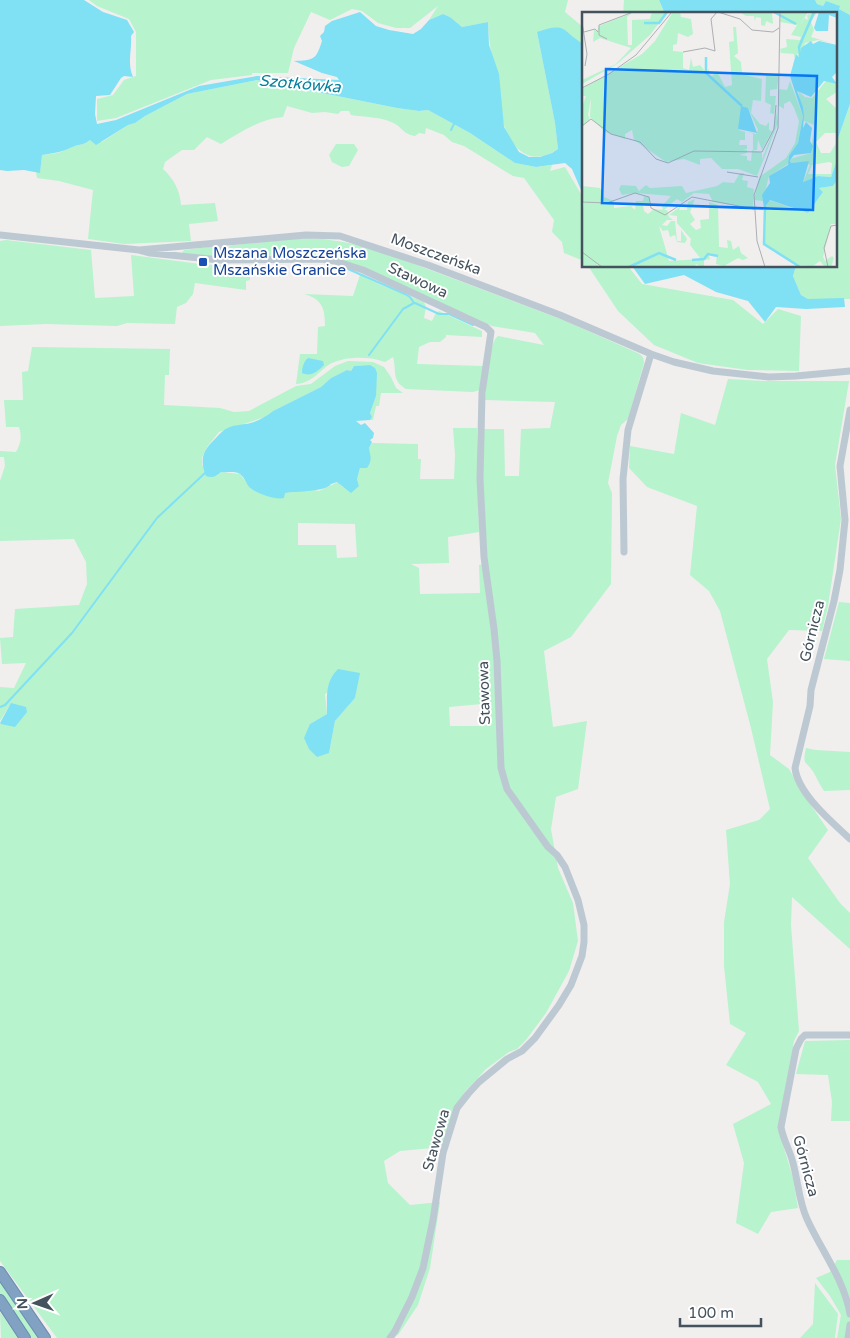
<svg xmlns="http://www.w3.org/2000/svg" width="850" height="1338" viewBox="0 0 850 1338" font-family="'Varela Round',sans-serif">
<rect width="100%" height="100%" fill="#f1eeee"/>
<path fill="#b7f3cd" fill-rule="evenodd" d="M 89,0 L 568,0 L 565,12 L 584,28 L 584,44 L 537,32 L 555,123 L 558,149 C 533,166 515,153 505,128 C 500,117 501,102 498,90 C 494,68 489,46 488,22 L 462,27 L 450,17 L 443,14 L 429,20 L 438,6 L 410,28 L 396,28 L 378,23 L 362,11 L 352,9 L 330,20 L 311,12 L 294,48 L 288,73 L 252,73 L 252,75 L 211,80 L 116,118 L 97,121 L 97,99 L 113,95 L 124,80 L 136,76 L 136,32 L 129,19 L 97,6 Z
M 624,0 L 659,0 L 665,14 L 623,14 Z
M 815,0 L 850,0 L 850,15 L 839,9 L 839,6 L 826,1 L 823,6 L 817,4 Z
M 257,80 L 397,108 L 419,111 L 428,110 L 470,133 L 515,163 L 536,167 L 552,165 L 550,171 L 565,167 L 584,199 L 584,261 L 564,253 L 562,242 L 552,232 L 554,220 L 524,178 L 513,176 L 464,146 L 452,142 L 444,135 L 426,128 L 425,134 L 419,133 L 415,136 C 402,134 402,126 391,122 C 380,117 364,117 351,115 L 349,111 L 341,111 L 338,114 L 325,112 L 312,113 L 287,106 L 283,117 C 260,119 241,132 221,144 L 207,137 L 194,150 L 182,150 L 165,162 L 163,169 C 174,179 180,191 181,205 L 215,203 L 218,221 L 189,224 L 191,241 L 124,244 L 88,239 L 93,190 L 59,181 L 37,178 L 36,172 L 40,172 L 42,155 C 57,154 61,152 75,146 C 81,144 84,145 90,140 L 102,142 L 128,125 L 135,123 L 145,116 L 187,94 Z
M 850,104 L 850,299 L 808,299 L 801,295 L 793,276 L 796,266 L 836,266 L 836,144 Z
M 336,144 L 354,144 L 358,150 L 349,166 L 342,167 L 332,162 L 329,155 Z
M 306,238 C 331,239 353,243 377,250 L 563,320 L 633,351 C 640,354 644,355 644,363 L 628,419 L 621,425 L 617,436 L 608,483 L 612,493 L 611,584 L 571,637 L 544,651 L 553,727 L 587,721 L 578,789 L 556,797 L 551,829 L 558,868 L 573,903 L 578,941 L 569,971 L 546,1013 L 526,1040 L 517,1049 L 509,1052 L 486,1069 L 464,1093 L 455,1109 L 443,1147 L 400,1151 L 384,1161 L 388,1183 L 410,1205 L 440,1202 L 430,1268 L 418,1305 L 398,1335 L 387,1338 L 57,1338 L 0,1261 L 0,723 L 1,724 L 11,703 L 0,721 L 0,687 L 14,688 L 26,663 L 2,664 L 0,638 L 13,637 L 15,609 L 79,605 L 87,584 L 86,562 L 74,539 L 0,541 L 0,481 L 5,466 L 4,457 L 0,457 L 0,451 L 16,452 C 21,443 22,437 19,427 L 6,427 L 4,400 L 23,400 L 22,372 L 28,371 L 32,347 L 170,349 L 169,375 L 165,375 L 164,405 L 220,408 L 234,412 L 249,411 L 296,386 L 311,384 L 335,366 L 348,361 L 373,362 L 384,367 L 391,377 L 396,388 L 403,393 L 381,393 L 379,406 L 376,406 L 373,420 L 370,420 L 372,417 L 370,413 L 376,396 L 370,365 L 354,366 L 351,371 L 347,370 L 331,378 L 321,387 L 273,411 L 268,416 L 219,432 L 207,447 L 202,458 L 202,465 L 217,476 L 221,472 L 240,474 L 251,489 L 285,493 L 311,489 L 319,491 L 338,482 L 343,487 L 359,486 L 357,479 L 360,468 L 367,468 L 369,448 L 372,443 L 418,444 L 418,459 L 421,459 L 420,479 L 454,479 L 455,455 L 453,428 L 477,428 L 479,532 L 448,537 L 449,563 L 411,564 L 419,568 L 420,594 L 480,593 L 479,565 L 483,564 L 486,558 L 483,487 L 483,429 L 504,429 L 505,476 L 519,476 L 521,429 L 550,428 L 555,402 L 485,400 C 486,386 487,345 498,336 L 544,345 L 535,333 L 492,326 L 360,266 C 320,252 277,257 235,257 L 228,254 L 229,246 L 234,245 ZM 298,523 L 355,524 L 357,557 L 337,558 L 336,545 L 298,545 ZM 359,673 L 355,698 L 335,721 L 329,753 L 310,724 L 327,714 L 325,694 ZM 482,704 L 483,726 L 450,726 L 449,707 Z
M 6,240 L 91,250 L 95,298 L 134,296 L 131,255 L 200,264 L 248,267 L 247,274 L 250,275 L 250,280 L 246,281 L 246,290 L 195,283 L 193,294 L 186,303 L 177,307 L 175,324 L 127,323 L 117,326 L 46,324 L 0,326 L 0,241 Z
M 216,246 L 219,248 L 221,253 L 217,257 L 182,253 L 184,250 Z
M 588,266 L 628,266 L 642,284 L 733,300 L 763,324 L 778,309 L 801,316 L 799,371 L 748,370 L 698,363 L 654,345 L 618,311 Z
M 360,275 L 381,285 L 424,302 L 426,307 L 424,318 L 432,321 L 436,313 L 439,311 L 482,331 L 482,337 L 446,335 L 446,337 L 440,342 L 430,342 L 419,347 L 417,364 L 483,366 L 480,390 L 473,392 L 406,389 C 391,380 397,371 393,357 L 385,362 C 370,356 345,356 330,364 C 318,372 312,383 296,384 L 300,354 L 317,354 L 318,327 L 325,326 C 325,308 322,299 304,294 L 353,296 Z
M 728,379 L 766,381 L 849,381 L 835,465 L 841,519 L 828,606 L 822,631 L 789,630 L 767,659 L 773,702 L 770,755 L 789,769 L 806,798 L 828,830 L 808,858 L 840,903 L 850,913 L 850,949 L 792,897 L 791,925 L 799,1031 L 794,1041 L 778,1128 L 793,1178 L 798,1208 L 771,1212 L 758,1234 L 736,1223 L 744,1163 L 733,1124 L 771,1104 L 758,1082 L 726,1065 L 746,1033 L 730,1024 L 724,966 L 724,922 L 730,884 L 726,830 L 759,820 L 770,809 L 751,728 L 720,611 L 709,591 L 690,575 L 697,506 L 647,487 L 629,468 L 630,446 L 674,454 L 681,413 L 715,425 Z
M 839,602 L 850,603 L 850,661 L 824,659 Z
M 806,748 L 816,750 L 850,752 L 850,790 L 824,791 C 820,785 817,779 814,773 C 806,760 802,766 806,748 Z
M 850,1040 L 850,1121 L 831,1121 L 832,1102 L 828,1075 L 796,1074 L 805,1041 Z
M 837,1260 L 850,1260 L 850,1338 L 837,1338 L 841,1315 L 830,1296 L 816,1278 L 830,1272 Z
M 0,1279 L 40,1338 L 30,1338 L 0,1294 Z
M 815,1283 L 838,1314 L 835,1338 L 800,1338 L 813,1324 Z
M 0,1312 L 18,1338 L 1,1338 Z"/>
<path fill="#80e0f4" d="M 0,0 L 84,0 L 103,12 L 127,20 L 134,32 L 131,36 C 132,51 127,63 133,77 L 124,76 L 121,78 L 110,95 L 96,96 L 95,114 L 97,124 L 116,120 L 199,86 L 257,76 L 339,80 L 337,77 L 322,73 L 294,61 C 314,60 316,60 322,41 L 320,36 L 324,32 L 325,26 L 332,21 L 360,12 L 376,26 L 389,30 L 413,34 L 421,29 L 429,20 L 443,14 L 450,17 L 462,27 L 488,22 L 489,45 L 499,74 L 504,127 L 519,152 L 529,157 L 540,157 L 552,153 L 558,149 L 555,123 L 537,32 C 569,21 561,32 584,44 L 584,197 L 572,169 L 565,163 L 536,167 L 515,163 L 470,133 L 428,110 L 419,111 L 397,108 L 257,80 L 187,94 L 145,116 L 135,123 L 128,125 L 96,145 L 90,140 C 84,145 81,144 75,146 C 61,152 57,153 42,155 L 40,173 L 24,170 L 7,171 L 0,170 Z
M 659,0 L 815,0 L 817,4 L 823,6 L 826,1 L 840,6 L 839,9 L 850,15 L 850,104 L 836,144 L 836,14 L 665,14 Z
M 632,266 L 796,266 L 793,276 L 801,295 L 808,299 L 844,298 L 845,307 L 806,309 L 776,307 L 765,322 L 748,301 L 716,292 L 684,275 L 645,284 Z
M 308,358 L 323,361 L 324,365 C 317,372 311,377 302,373 C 302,367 304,361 308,358 Z
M 370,365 L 375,368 L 377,373 L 376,396 L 370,413 L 372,417 L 370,420 L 356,421 L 361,425 L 365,423 L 374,433 L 373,438 L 370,440 L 372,442 L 369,448 C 370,456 373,460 367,468 L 360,468 L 357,479 L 359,486 L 351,493 L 337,482 L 331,484 C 326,492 297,491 285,493 L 284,498 C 275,500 258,494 250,488 C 246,484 244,475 238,473 C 233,471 226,473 221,472 C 216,477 212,478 206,476 C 200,461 202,452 213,441 C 219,435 222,430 230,427 C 235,425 240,425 245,424 C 255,423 266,417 273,411 L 321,387 L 331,378 L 347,370 L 351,371 L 354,366 Z
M 338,669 L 360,673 L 355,698 L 335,721 L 329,753 L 317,757 L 309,749 L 304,738 L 310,724 L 327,714 C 327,696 325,682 338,669 Z
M 11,703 L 26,707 L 27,712 L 15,727 L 1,724 L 0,723 Z"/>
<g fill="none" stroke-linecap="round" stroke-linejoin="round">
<path stroke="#80e0f4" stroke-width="2" d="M 451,130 L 454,124
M 348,269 L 405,294 L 410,297 L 414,303 L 403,309 L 369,355
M 415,303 L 439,314 L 449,314 L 473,325
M 0,707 L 5,705 L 72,633 L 157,518 L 205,473"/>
<defs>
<path id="highway" d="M 0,1272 L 45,1338
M 0,1300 L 25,1338"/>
</defs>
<use href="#highway" stroke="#6c8dae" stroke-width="12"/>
<path stroke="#bdc9d2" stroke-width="7" d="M 0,235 L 139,250 L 306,235 L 340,236 L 428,265 L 560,315 L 651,354 L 674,362 L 713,371 L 769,377 L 796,376 L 850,371
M 222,243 L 226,260
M 139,250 L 150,253 L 220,260 L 321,259 L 335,261 L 363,270 L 486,327 L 491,332 L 482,393 L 480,479 L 484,557 L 494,629 L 497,661 L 501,768 L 507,789 L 548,847 L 557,855 L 565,867 L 578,900 L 584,925 L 584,942 L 582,956 L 571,985 L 559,1005 L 535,1038 L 522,1051 L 507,1059 L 479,1082 L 468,1094 L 457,1108 L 443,1153 L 433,1220 L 423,1268 L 412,1297 L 395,1331 L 390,1338
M 850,410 L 840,466 L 845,520 L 840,570 L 834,601 L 811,690 L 810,706 L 795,768 C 798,794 832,822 850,839
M 624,552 L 623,479 L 628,430 L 651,354
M 850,1035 L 805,1035 L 801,1039 L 796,1049 L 781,1127 C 783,1140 790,1150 793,1163 C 798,1181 799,1202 807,1219 C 821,1250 844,1279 850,1314
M 848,1338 L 850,1325"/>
<use href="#highway" stroke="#81a2c2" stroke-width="10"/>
</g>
<rect fill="#1a4fb4" stroke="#fff" stroke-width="2" x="198" y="257" width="10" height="10" rx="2.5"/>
<g text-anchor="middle" stroke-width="4" stroke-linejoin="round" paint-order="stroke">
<g font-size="15" fill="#164399" stroke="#fff" text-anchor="start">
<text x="213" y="258">Mszana Moszczeńska<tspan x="213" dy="17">Mszańskie Granice</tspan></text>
</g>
<g font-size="15" fill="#44525d" stroke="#fff">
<text transform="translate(436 254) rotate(20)" y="5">Moszczeńska</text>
<text transform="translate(418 280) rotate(25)" y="5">Stawowa</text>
<text transform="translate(812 631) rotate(-76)" y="5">Górnicza</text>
<text transform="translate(484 693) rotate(-92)" y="5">Stawowa</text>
<text transform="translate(436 1140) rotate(-74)" y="5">Stawowa</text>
<text transform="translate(806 1166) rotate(75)" y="5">Górnicza</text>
</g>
<g font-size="16" font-style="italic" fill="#03809c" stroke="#fff">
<text transform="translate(300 83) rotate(5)" y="6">Szotkówka</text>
</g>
</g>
<g transform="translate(582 12)">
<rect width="255" height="255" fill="#f1eeee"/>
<path d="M 70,0 L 85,0 L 68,23 L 35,52 L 0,72 L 0,68 L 34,52 L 49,36 L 18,26 L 11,30 L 12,18 L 15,19 L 17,14 L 50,1 L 45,5 L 46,33 L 50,33 L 50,8 L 68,7 ZM 91,0 L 98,0 L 99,5 L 109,7 L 111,22 L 106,25 L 96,21 L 95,32 L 91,33 L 91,39 L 101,40 L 101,56 L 107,58 L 109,46 L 111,55 L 118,53 L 124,60 L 127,57 L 127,63 L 130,64 L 135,59 L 143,75 L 150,73 L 147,30 L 152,29 L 151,15 L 154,15 L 156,41 L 152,44 L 159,50 L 160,62 L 180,67 L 179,89 L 171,88 L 169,101 L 178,112 L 184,114 L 187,110 L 187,118 L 190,119 L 180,138 L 176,128 L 175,138 L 171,138 L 171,122 L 167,120 L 174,122 L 176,118 L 166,96 L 160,97 L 157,118 L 163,120 L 163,128 L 158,128 L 157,133 L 165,133 L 165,137 L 161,137 L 165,138 L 165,141 L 158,143 L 165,144 L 165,148 L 169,149 L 170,138 L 180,141 L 180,147 L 191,119 L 194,99 L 196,111 L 175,164 L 156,157 L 140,157 L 129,146 L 118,147 L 118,153 L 102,147 L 84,150 L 52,128 L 50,118 L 43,122 L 43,127 L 23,120 L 8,105 L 9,86 L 6,103 L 8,107 L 1,114 L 0,121 L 1,92 L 4,84 L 0,84 L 0,77 L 60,42 L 73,29 ZM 158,0 L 194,0 L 197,1 L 190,1 L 191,12 L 184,9 L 183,14 L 179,13 L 179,6 L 174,5 L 173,9 L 172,4 L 164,4 ZM 199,0 L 226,0 L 217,15 L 222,6 L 226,8 L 225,3 L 235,0 L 229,10 L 232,18 L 229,25 L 249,31 L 236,28 L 223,31 L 218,47 L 215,41 L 212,46 L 212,42 L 199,41 L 198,37 L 205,35 L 204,27 L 218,28 L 219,25 L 209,23 L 215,13 L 198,10 ZM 184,62 L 197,63 L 195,77 L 188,78 L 188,84 L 194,84 L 192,102 L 188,101 L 189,93 L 183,90 ZM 208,69 L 221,104 L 216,131 L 206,152 L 187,164 L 181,189 L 172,188 L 177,165 L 204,146 L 213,131 L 217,109 L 212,96 L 208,89 L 202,92 L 202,97 L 196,93 L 197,77 L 205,78 ZM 244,69 L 255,72 L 255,80 L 244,87 L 255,97 L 255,121 L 243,121 L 234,130 L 239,141 L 248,141 L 255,130 L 255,148 L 249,165 L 237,164 L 221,170 L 228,153 L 220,150 L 209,151 L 208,147 L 229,141 L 232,113 L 222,109 L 216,79 L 223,85 L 230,86 ZM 247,150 L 250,151 L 249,162 L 226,162 L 230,153 ZM 255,149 L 255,212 L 249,212 L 241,245 L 243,249 L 250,244 L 252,246 L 249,255 L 243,255 L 238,249 L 231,254 L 215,253 L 183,232 L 184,190 L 187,188 L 226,201 L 241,180 L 237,176 L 251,174 L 254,170 ZM 158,161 L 162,161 L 160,168 L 166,169 L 165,175 L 172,177 L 171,196 L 131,190 L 127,182 L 112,181 L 100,190 L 95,187 L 82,198 L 85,198 L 87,205 L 91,208 L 85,208 L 80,213 L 85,214 L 89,209 L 93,209 L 95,229 L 99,229 L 99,218 L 105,227 L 103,231 L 95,230 L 93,223 L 88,225 L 86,218 L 81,219 L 77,214 L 87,249 L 119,247 L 108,233 L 109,227 L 95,211 L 95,204 L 87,203 L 99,194 L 97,198 L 105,198 L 106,190 L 113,187 L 108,200 L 113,208 L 108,212 L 114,218 L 119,216 L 118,208 L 127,207 L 127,190 L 136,193 L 137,235 L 146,236 L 145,228 L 149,229 L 151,238 L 157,234 L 159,241 L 166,246 L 161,248 L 156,246 L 142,254 L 134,252 L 135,243 L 126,241 L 128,247 L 122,248 L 122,254 L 136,255 L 119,255 L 114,252 L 113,255 L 21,255 L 13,251 L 19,255 L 0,255 L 0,207 L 2,190 L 5,189 L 0,190 L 0,174 L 18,176 L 22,185 L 32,189 L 32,196 L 49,194 L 53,198 L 54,189 L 61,189 L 62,184 L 67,185 L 67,194 L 61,193 L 62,199 L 66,202 L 72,197 L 81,198 L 80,194 L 89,184 L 53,181 L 40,183 L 37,177 L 39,173 L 54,174 L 57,179 L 64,173 L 68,176 L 100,174 L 104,181 L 135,174 L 141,170 L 152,171 Z" fill="#b7f3cd" fill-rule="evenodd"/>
<path d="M 237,0 L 251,0 L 255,3 L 255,6 L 247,3 L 246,19 L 234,19 L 232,16 ZM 229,29 L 231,32 L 237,29 L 255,33 L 255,60 L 250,65 L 255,72 L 242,69 L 229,85 L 215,79 L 221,95 L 222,104 L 221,116 L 224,110 L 230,116 L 228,129 L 231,134 L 229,141 L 212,143 L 208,148 L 209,151 L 227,149 L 221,170 L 236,164 L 249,165 L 255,148 L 254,170 L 251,174 L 237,176 L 241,180 L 226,201 L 188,188 L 182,196 L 180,183 L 188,171 L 187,164 L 206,153 L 207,144 L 216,131 L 221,104 L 208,64 L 214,42 L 219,47 L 219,36 ZM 159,94 L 166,96 L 175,121 L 156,117 Z" fill="#80e0f4"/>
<path fill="none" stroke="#80e0f4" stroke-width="2.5" d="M 192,0 L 214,12M 62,11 L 77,11 L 85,0M 124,45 L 124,61 L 160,94M 219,50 L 217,35 L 232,0M 183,194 L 182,232 L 218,255M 110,248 L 122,247 L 126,242 L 136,244M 47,255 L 77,241 L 94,248"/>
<path fill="none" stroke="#acb0b4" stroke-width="1" d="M 136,0 L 158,7 L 170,18 L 191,20 L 197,16M 0,10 L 5,42 L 3,54M 2,20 L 13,17 L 16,20M 25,27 L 17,23 L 17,13 L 51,0M 101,40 L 123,36 L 133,39 L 129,7 L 135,0M 0,76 L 27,62 L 54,43 L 90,0M 0,114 L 9,107 L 29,122 L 58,130 L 74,147 L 86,151 L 112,139 L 180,140 L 192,117 L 194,93M 145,160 L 176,165M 0,190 L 25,191 L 53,181 L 67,185 L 69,196 L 83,203 L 110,185 L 172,197M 0,240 L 20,255M 183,255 L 175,229 L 172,183 L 196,116 L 198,0M 246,255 L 242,236 L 249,214 L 255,213"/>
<path fill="#0875f1" fill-opacity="0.15" stroke="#0875f1" stroke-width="2.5" d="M 24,57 L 235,64 L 231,198 L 20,191 Z"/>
<rect width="255" height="255" fill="none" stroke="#44525d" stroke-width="2.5"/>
</g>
<g transform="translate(35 1303) rotate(268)" stroke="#ffffff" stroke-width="4" paint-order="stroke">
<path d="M0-4L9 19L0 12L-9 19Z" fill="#44525d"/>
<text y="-8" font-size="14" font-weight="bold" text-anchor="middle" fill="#44525d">N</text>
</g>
<path d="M680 1318v8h81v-8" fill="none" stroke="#44525d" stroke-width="2.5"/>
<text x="688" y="1318" font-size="15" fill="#44525d" stroke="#ffffff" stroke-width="4" paint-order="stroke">100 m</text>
</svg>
